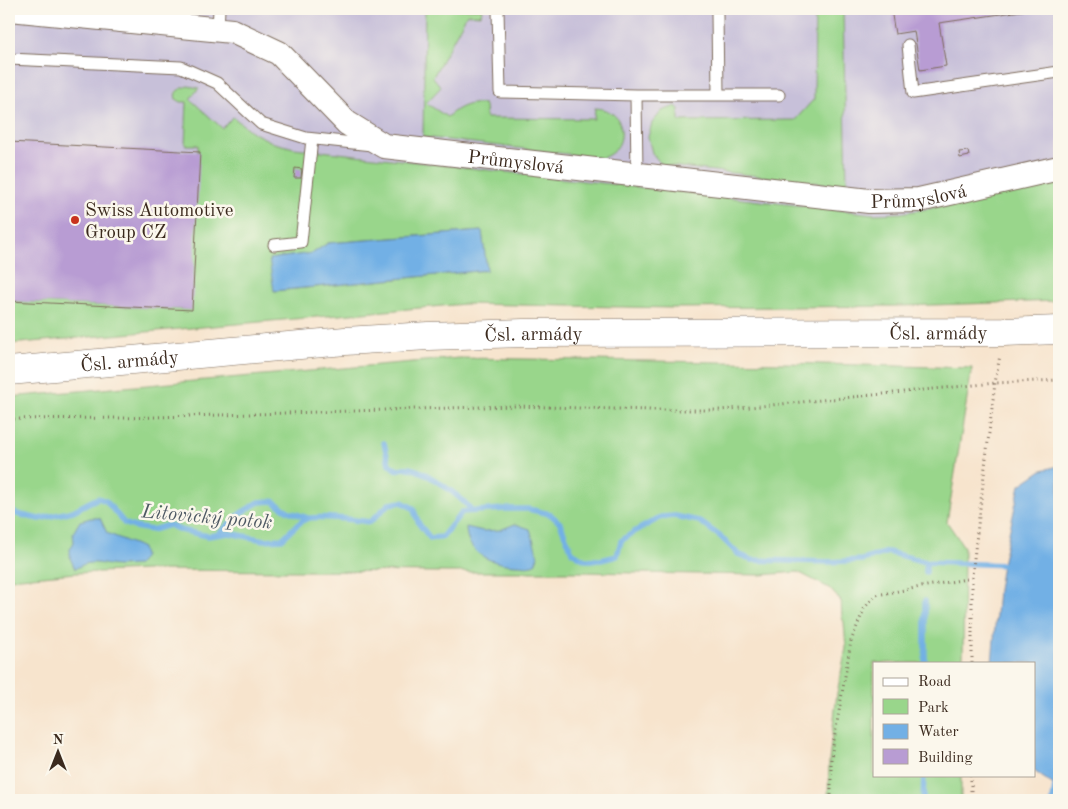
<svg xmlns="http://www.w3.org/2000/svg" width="1068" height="809" viewBox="0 0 1068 809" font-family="'Old Standard TT',serif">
<rect width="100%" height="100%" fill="#fbf7ec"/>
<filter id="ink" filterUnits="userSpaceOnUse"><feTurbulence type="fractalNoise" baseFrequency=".02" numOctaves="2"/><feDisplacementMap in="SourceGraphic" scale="10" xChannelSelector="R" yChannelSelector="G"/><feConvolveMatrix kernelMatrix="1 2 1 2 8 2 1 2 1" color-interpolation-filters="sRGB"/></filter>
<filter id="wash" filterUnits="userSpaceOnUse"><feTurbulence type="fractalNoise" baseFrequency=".0096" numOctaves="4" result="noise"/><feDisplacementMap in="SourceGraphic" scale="20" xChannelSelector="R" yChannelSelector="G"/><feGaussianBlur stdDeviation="1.12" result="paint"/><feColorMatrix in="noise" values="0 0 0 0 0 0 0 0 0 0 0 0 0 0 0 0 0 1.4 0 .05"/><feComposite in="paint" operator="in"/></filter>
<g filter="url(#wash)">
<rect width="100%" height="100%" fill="#f7e4cd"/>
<path fill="#c7c0d9" d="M 9,9 L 1059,9 L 1059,179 L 927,209 L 901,213 L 874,214 L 294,148 L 274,143 L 252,132 L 233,117 L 222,129 L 189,99 L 198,88 L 188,86 L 178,90 L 175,93 L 175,96 L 176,99 L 178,101 L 187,101 L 199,152 L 191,310 L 9,301 Z"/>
<path fill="#99d68b" stroke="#6a8054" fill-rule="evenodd" d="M 425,9 L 482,9 L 481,15 L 467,14 L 433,77 L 441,87 L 426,103 L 447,117 C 458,107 469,102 484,104 L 485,106 L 486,118 L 594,119 L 595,108 C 598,108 603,109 606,110 C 611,112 616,116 618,120 C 626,137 619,152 602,158 L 423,137 Z
M 815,9 L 843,9 L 847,186 L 662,165 L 652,153 L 648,137 L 652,123 L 662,111 L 676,106 L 679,109 L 679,121 L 795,120 L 814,99 Z
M 188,86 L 199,88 L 190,99 L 222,128 L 233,117 L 252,132 L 274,143 L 294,148 L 874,214 L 901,213 L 927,209 L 1059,179 L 1059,301 L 901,306 L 675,308 L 465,304 L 9,344 L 9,301 L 191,310 L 199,153 L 198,152 L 198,145 L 185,145 L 187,102 L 181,102 L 176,99 C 173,90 181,89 188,86 ZM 482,231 L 486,270 L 275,291 L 270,259 L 313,253 L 328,243 Z
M 459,358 L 784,363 L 972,368 L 947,522 L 964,547 L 963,663 L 874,663 L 874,775 L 961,775 L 961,800 L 828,800 L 829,761 L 837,693 L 846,648 L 844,622 L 842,618 L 841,601 L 829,588 L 798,572 L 761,575 L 577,572 L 449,572 L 146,570 L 76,573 L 9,579 L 9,397 Z"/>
<path fill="#72b0e5" stroke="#566d82" d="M 482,231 L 487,270 L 274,291 L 269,259 L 313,253 L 328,243 Z
M 1059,466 L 1059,785 L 1055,786 L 1034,771 L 1034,663 L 992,663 L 998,590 L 1002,564 L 1020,485 L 1042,470 Z
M 91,518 L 100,518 L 107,533 L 136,545 L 142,548 L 144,556 L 138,565 C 132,565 125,566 118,566 C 101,565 91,558 75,569 L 70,558 L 70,549 L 74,542 L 73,533 L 80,521 Z
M 515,524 L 530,529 L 538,556 L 535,564 C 526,567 525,565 516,565 C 493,564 466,555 466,527 L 483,531 L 500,530 Z"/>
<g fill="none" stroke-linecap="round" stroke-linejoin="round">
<path stroke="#72b0e5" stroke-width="5.5" d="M 384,443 L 389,464 L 397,470 C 400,469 405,467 408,468 C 424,469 463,498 472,511
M 9,510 L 17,514 L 39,519 L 73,511 L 88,503 L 98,498 L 106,501 L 124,523 L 134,527 L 152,530 L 169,525 L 180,530 L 208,536 L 229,533 L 264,540 L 282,539 C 289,533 297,523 306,519 C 315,515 358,520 370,522 L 389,504 L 402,502 L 413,508 L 419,524 L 430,538 L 442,537 L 462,512 L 504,509 L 528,509 L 550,514 L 560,523 L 572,552 L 585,560 L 601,560 L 617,556 L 621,541 L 634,532 L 661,517 L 675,516 L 699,521 L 721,537 L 738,554 L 752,560 L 829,562 L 862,560 L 888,552 L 926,562 L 1009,565
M 218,534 L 241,513 L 259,502 L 273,501 L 288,511 L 308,518
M 926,562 L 926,572
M 925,663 L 925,601
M 923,800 L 924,775
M 1053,800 L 1055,786 L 1059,779"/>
</g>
<g id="blocks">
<path fill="#b89cd3" d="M 891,9 L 1028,9 L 1028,10 L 939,23 L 946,66 L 920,70 L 914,31 L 895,34 Z
M 9,142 L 200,152 L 192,310 L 9,301 Z
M 968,151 L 969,156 L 960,158 L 959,152 Z
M 295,168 L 302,169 L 301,178 L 294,178 Z"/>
</g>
</g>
<g filter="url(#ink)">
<use href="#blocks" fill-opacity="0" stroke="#7d6b5b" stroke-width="1"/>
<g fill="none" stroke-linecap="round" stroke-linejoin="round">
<defs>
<path id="service" d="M 498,10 L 500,92 L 636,95 L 779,95
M 717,14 L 718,95
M 218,30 L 219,9
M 908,45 L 913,93 L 1059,72
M 9,59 L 181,67 L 217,83 L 261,124 L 306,138 L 372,145
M 636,95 L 637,175
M 274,245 L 301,242 L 312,139"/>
<g id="minor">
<path id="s1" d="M 10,9 L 232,31 L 279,53 L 347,123 L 384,146 L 869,201 L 919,200 L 1059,168"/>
</g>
<g id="secondary">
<path id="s2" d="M 9,371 L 345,341 L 428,336 L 523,333 L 1004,332 L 1059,330"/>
</g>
</defs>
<use href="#service" stroke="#7d6b5b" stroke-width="13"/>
<use href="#minor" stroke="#7d6b5b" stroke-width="26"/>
<use href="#secondary" stroke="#7d6b5b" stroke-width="29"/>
<path stroke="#7d6b5b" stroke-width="3" stroke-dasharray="1 4" stroke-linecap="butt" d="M 9,419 L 122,418 L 515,406 L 650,410 L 720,410 L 995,383 L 1059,380
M 972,663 L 972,576 L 975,550 L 995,383 L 1000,355
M 971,775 L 971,800
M 831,800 L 831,758 L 851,641 L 865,607 L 876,595 L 972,578"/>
<use href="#service" stroke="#fff" stroke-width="11"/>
<use href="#minor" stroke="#fff" stroke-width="24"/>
<use href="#secondary" stroke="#fff" stroke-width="28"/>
</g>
</g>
<circle fill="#c8321e" stroke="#fbf7ec" stroke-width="2" cx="75" cy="220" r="5"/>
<g text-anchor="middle" stroke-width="5" stroke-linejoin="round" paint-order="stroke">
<g font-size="19" fill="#3b2a1e" stroke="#fbf7ec">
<text dy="7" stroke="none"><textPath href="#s1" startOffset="549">Průmyslová</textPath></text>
<text dy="7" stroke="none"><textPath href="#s1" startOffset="954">Průmyslová</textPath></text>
<text dy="7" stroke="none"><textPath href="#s2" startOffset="931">Čsl. armády</textPath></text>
<text dy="7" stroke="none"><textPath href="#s2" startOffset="526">Čsl. armády</textPath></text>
<text dy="7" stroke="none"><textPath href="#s2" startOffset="121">Čsl. armády</textPath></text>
</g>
<g font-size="19" fill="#3b2a1e" stroke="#fbf7ec" text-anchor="start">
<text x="85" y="216">Swiss Automotive<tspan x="85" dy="22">Group CZ</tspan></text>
</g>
<g font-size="20" font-style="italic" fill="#4e5964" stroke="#fbf7ec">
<text transform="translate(207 516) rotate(5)" y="7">Litovický potok</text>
</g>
</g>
<rect width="1068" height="809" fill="none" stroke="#fbf7ec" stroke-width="30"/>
<rect x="873" y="662" width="162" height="115" fill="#fbf7ec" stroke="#aea59a"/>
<rect x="883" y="678" width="25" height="8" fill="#ffffff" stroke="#aea59a"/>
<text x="918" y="686" font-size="15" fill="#3b2a1e">Road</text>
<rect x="883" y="699" width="25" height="15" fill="#99d68b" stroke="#aea59a"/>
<text x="918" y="712" font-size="15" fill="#3b2a1e">Park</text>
<rect x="883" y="724" width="25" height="15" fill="#72b0e5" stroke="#aea59a"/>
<text x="918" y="736" font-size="15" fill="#3b2a1e">Water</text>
<rect x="883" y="749" width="25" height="15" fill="#b89cd3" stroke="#aea59a"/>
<text x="918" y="762" font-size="15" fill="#3b2a1e">Building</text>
<g transform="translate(58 752)" stroke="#fbf7ec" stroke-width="4" paint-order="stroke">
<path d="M0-4L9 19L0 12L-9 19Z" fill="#3b2a1e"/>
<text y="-8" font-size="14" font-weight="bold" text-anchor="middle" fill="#3b2a1e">N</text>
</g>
</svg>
